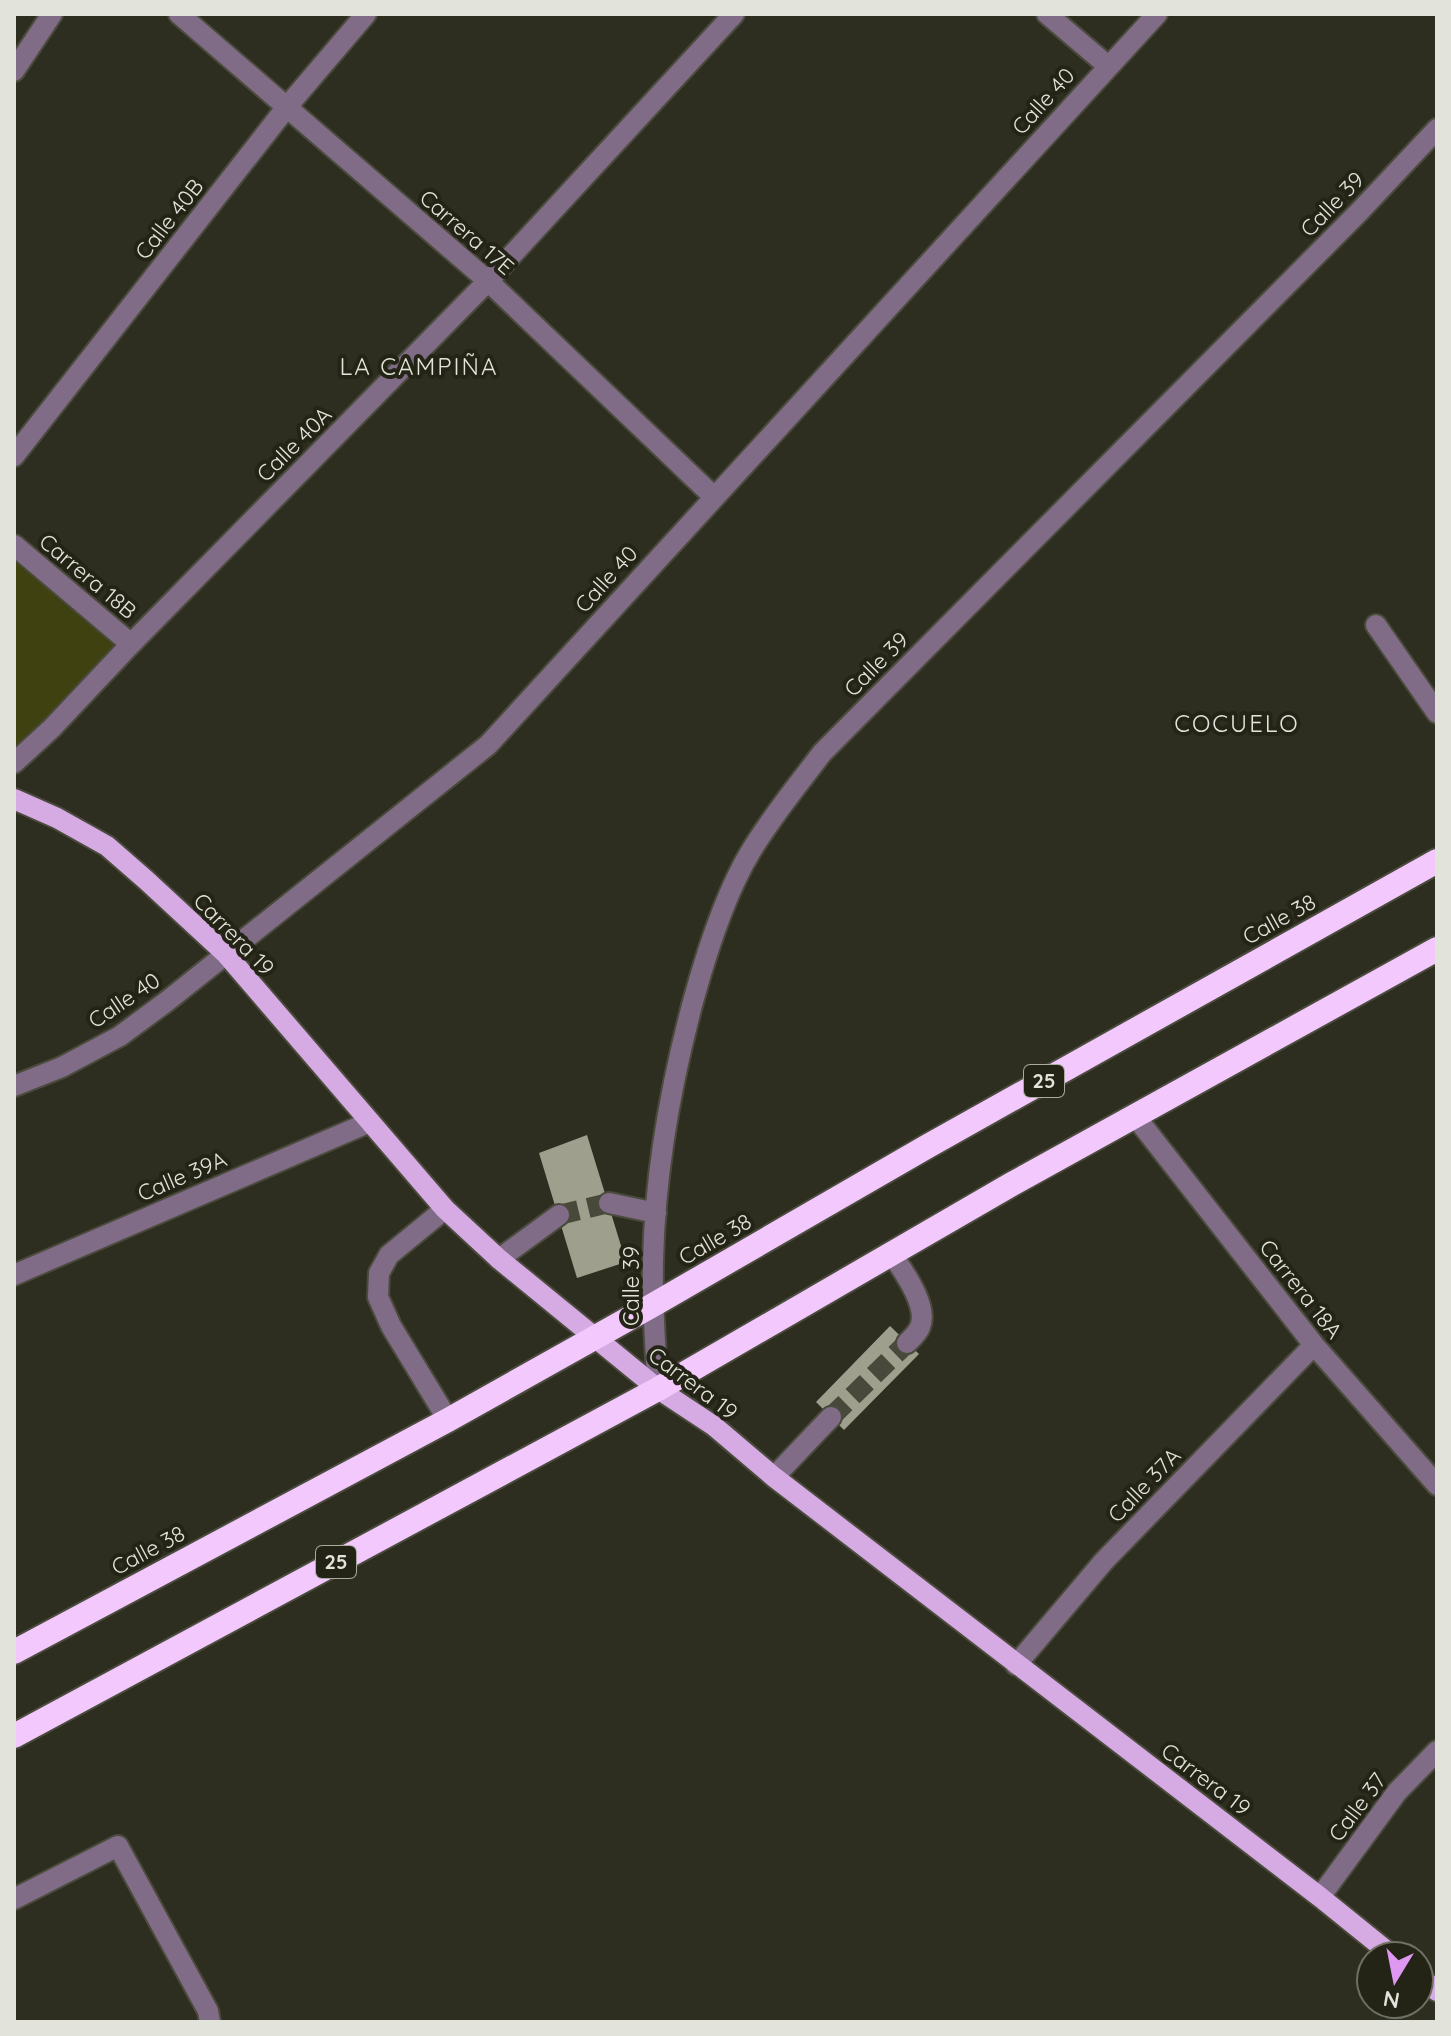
<svg xmlns="http://www.w3.org/2000/svg" width="1451" height="2036" viewBox="0 0 1451 2036" font-family="Quicksand,sans-serif">
<rect width="100%" height="100%" fill="#2d2e1f"/>
<path fill="#404110" d="M 14,545 L 131,644 L 14,756 Z"/>
<path fill="#9e9f8d" d="M 587,1135 L 626,1262 L 577,1278 L 539,1153 Z
M 890,1326 L 919,1354 L 844,1430 L 816,1402 Z"/>
<g fill="none" stroke-linecap="round" stroke-linejoin="round">
<path stroke="#48493b" stroke-width="20" stroke-dasharray="20 10" stroke-linecap="butt" d="M 559,1215 L 609,1203
M 831,1417 L 907,1343"/>
<defs>
<path id="minor" d="M 179,14 L 488,281 L 714,497
M 1047,14 L 1108,66
M 14,71 L 52,14
M 14,456 L 286,108 L 366,14
M 14,545 L 131,644
M 1376,625 L 1437,713
M 14,763 L 52,728 L 131,644 L 488,281 L 734,14
M 14,1086 L 62,1067 L 120,1036 L 166,1002 L 488,745 L 1157,14
M 1135,1116 L 1314,1345 L 1437,1485
M 609,1203 L 656,1213
M 445,1209 L 389,1255 L 379,1273 L 378,1297 L 391,1326 L 448,1420
M 892,1254 C 903,1271 929,1306 920,1327 C 917,1334 912,1338 907,1343
M 499,1259 L 559,1215
M 14,1275 L 370,1122
M 658,1389 C 655,1346 652,1304 653,1261 C 655,1173 671,1083 694,998 C 707,951 726,892 751,851 C 772,816 798,785 822,753 L 1360,211 L 1437,129
M 774,1477 L 831,1417
M 1016,1665 L 1104,1561 L 1314,1345
M 1320,1897 L 1397,1792 L 1437,1751
M 14,1899 L 118,1846 L 208,2011 L 210,2022"/>
<path id="major" d="M 14,799 L 57,818 L 107,846 L 146,880 L 226,954 L 445,1209 L 499,1259 L 658,1389 L 714,1426 L 774,1477 L 1320,1897 L 1393,1956
M 1419,1977 L 1437,1991"/>
<path id="highway" d="M 14,1652 L 448,1420 L 653,1305 L 928,1146 L 1437,861
M 14,1736 L 658,1389 L 1012,1184 L 1437,949"/>
</defs>
<use href="#minor" stroke="#4a4b3d" stroke-width="24"/>
<use href="#major" stroke="#4a4b3d" stroke-width="24"/>
<use href="#highway" stroke="#4a4b3d" stroke-width="28"/>
<use href="#minor" stroke="#816c87" stroke-width="20"/>
<use href="#major" stroke="#d6aae2" stroke-width="20"/>
<use href="#highway" stroke="#f2c8fd" stroke-width="24"/>
</g>
<g text-anchor="middle" stroke-width="8" stroke-linejoin="round" paint-order="stroke">
<g fill="#232415" stroke="#a9aa9f" stroke-width="2">
<rect x="1024" y="1065" width="40" height="32" rx="6"/>
<rect x="316" y="1546" width="40" height="32" rx="6"/>
</g>
<g font-size="20" font-weight="bold" fill="#e2e3da">
<text x="1044" y="1088">25</text>
<text x="336" y="1569">25</text>
</g>
<g font-size="22" fill="#e2e3da" stroke="#232415">
<text transform="translate(1043 101) rotate(-48)" y="8">Calle 40</text>
<text transform="translate(1332 204) rotate(-46)" y="8">Calle 39</text>
<text transform="translate(169 219) rotate(-52)" y="8">Calle 40B</text>
<text transform="translate(467 232) rotate(41)" y="8">Carrera 17E</text>
<text transform="translate(294 444) rotate(-45)" y="8">Calle 40A</text>
<text transform="translate(88 576) rotate(40)" y="8">Carrera 18B</text>
<text transform="translate(606 579) rotate(-48)" y="8">Calle 40</text>
<text transform="translate(876 664) rotate(-45)" y="8">Calle 39</text>
<text transform="translate(1279 919) rotate(-29)" y="8">Calle 38</text>
<text transform="translate(234 934) rotate(46)" y="8">Carrera 19</text>
<text transform="translate(124 1000) rotate(-34)" y="8">Calle 40</text>
<text transform="translate(182 1176) rotate(-23)" y="8">Calle 39A</text>
<text transform="translate(715 1239) rotate(-30)" y="8">Calle 38</text>
<text transform="translate(631 1286) rotate(-90)" y="8">Calle 39</text>
<text transform="translate(1301 1289) rotate(52)" y="8">Carrera 18A</text>
<text transform="translate(693 1383) rotate(37)" y="8">Carrera 19</text>
<text transform="translate(1144 1485) rotate(-46)" y="8">Calle 37A</text>
<text transform="translate(148 1550) rotate(-28)" y="8">Calle 38</text>
<text transform="translate(1206 1779) rotate(37)" y="8">Carrera 19</text>
<text transform="translate(1357 1807) rotate(-53)" y="8">Calle 37</text>
</g>
<g font-size="24" letter-spacing="2" fill="#e2e3da" stroke="#232415">
<text x="419" y="375">LA CAMPIÑA</text>
<text x="1237" y="732">COCUELO</text>
</g>
</g>
<rect width="1451" height="2036" fill="none" stroke="#e2e3da" stroke-width="32"/>
<g transform="translate(1395 1980) rotate(190)"><circle r="38" fill="#232415" stroke="#6f7064" stroke-width="2"/>
<path d="M0-6L14 30L0 20L-14 30Z" fill="#df98f1"/>
<text y="-12" font-size="22" font-weight="bold" text-anchor="middle" fill="#e2e3da">N</text>
</g>
</svg>
